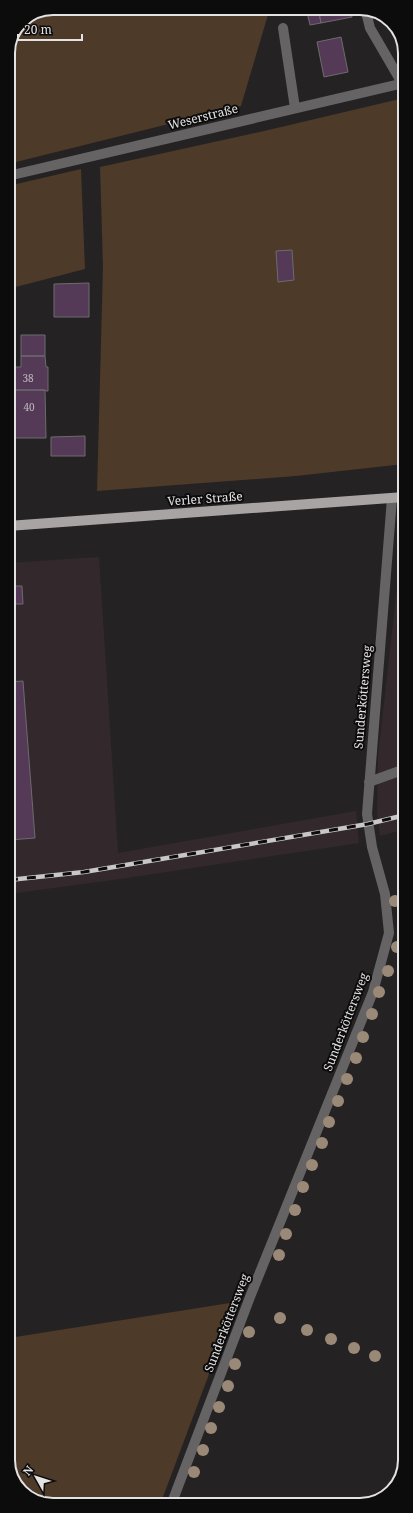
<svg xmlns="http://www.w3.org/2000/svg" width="413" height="1513" viewBox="0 0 413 1513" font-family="'Noto Serif',serif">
<rect width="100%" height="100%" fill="#252223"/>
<path fill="#33292c" d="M 404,542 L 405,829 L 380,836 L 377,816 L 378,756 L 402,544 Z
M 99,557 L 118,853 L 356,811 L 359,843 L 120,879 L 9,894 L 8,563 Z"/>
<path fill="#4d3a28" d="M 53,8 L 270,8 L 241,106 L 8,164 L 8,53 L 21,21 Z
M 404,98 L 404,464 L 296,476 L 97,491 L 103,267 L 100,167 L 264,131 Z
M 81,169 L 85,269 L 8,289 L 8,186 Z
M 236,1302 L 160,1505 L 50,1505 L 24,1494 L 9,1469 L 9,1338 Z"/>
<path fill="#543a57" stroke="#6d6b6e" d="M 306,8 L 318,8 L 321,23 L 310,25 Z
M 318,8 L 350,8 L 352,17 L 321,23 Z
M 382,16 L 390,19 L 391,22 L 384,23 Z
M 341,37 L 348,72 L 324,77 L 317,42 Z
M 292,250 L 294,280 L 278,282 L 276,251 Z
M 89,283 L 89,317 L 54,317 L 54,284 Z
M 21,335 L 45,335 L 45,356 L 21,356 Z
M 21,356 L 45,356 L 46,367 L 48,367 L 48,391 L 46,391 L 45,390 L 13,390 L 13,391 L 8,391 L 8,367 L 21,367 Z
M 13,390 L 45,390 L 46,438 L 13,438 Z
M 13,423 L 13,438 L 8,438 L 8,424 Z
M 85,436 L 85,456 L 51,456 L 51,437 Z
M 13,586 L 22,586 L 23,604 L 14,604 Z
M 23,681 L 35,838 L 9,840 L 8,682 Z"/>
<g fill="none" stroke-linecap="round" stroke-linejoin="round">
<path stroke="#656363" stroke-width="10" d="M 365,8 L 370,28 L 402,83
M 283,28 L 295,108
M 8,176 L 404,83
M 369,782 L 405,769
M 171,1505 L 250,1297 L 373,992 L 389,933 L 385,894 L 372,847 L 367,814 L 392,498"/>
<path stroke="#a8a4a3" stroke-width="10" d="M 8,526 L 404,497"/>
<defs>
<path id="rail" d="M 9,880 L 84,872 L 368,824 L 405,815"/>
</defs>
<use href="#rail" stroke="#c8c6c7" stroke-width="4.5"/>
<use href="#rail" stroke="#0d0c0c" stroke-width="3" stroke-dasharray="9" stroke-linecap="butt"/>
</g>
<g fill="#9b8978">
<circle cx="395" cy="901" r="6"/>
<circle cx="397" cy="947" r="6"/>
<circle cx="388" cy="971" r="6"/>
<circle cx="379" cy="992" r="6"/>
<circle cx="372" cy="1014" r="6"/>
<circle cx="363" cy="1037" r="6"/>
<circle cx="356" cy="1058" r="6"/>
<circle cx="347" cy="1079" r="6"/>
<circle cx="338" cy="1101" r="6"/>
<circle cx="329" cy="1122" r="6"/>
<circle cx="322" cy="1143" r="6"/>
<circle cx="312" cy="1165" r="6"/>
<circle cx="303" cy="1187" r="6"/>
<circle cx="295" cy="1210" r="6"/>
<circle cx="286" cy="1234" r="6"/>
<circle cx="279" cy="1255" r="6"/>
<circle cx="280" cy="1318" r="6"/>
<circle cx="307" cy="1330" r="6"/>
<circle cx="249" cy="1332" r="6"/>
<circle cx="331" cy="1339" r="6"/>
<circle cx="354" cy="1348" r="6"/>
<circle cx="375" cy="1356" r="6"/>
<circle cx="235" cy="1364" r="6"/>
<circle cx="228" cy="1386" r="6"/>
<circle cx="219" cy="1407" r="6"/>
<circle cx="211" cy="1428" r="6"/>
<circle cx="203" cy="1450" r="6"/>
<circle cx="194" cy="1472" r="6"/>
</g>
<g text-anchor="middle" stroke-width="4" stroke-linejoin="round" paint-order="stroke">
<g font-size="10" fill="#c0b8c0">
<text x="28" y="382">38</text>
<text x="29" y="411">40</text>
</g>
<g font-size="12" fill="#e4e2e3" stroke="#0d0c0c">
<text transform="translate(203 117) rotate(-14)" y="4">Weserstraße</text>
<text transform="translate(205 499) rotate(-4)" y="4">Verler Straße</text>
<text transform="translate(363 697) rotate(-85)" y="4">Sunderköttersweg</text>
<text transform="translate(346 1022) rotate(-69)" y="4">Sunderköttersweg</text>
<text transform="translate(227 1323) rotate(-69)" y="4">Sunderköttersweg</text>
</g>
</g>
<path d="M0 0H413V1513H0ZM53 15H360A38 38 0 0 1 398 53V1460A38 38 0 0 1 360 1498H53A38 38 0 0 1 15 1460V53A38 38 0 0 1 53 15Z" fill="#0d0c0c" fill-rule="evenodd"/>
<path fill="none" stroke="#e4e2e3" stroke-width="2" d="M53 15H360A38 38 0 0 1 398 53V1460A38 38 0 0 1 360 1498H53A38 38 0 0 1 15 1460V53A38 38 0 0 1 53 15Z"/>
<g transform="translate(36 1477) rotate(309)" stroke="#0d0c0c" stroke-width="3" paint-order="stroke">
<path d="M0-3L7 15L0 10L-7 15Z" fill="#e4e2e3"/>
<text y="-6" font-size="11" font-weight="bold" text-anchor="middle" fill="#e4e2e3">N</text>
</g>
<path d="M18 34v6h64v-6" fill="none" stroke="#e4e2e3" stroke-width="2"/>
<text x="24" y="34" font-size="12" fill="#e4e2e3" stroke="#0d0c0c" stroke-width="3" paint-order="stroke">20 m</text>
</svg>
